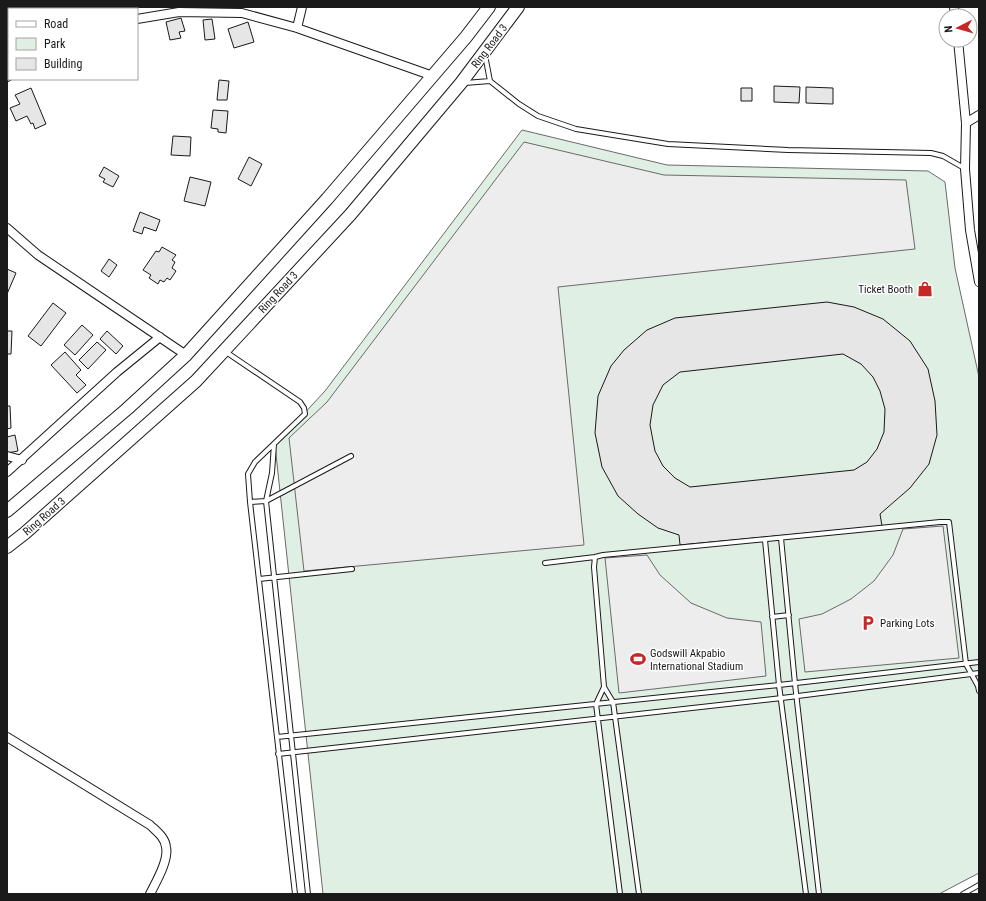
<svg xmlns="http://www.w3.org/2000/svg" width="986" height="901" viewBox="0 0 986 901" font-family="'Roboto Condensed',sans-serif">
<rect width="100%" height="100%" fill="#fff"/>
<path fill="#e0efe3" stroke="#6a6a6a" d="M 522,130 L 667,165 L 928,171 L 945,182 L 955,268 L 979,377 L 979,873 L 939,894 L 323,894 L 275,445 L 325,391 Z"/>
<path fill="#ededed" stroke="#6a6a6a" d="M 524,142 L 664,175 L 906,180 L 915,249 L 558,287 L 584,545 L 304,571 L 289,438 L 327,402 Z
M 943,526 L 959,658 L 805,672 L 799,619 L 822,614 L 851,599 L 874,581 L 893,555 L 903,529 Z
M 647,555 L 660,575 L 691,603 L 727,618 L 761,622 L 766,676 L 619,693 L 605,558 Z"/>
<path fill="#e6e6e6" stroke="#1a1a1a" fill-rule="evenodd" d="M 181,18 L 185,31 L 179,32 L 181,38 L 170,40 L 166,22 Z
M 212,19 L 215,39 L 205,40 L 203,20 Z
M 248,22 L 254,42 L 234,48 L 228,29 Z
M 219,80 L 229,81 L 227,100 L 217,100 Z
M 774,86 L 800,87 L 799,103 L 774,102 Z
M 806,87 L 833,88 L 833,104 L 806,103 Z
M 31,88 L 46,124 L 35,129 L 33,123 L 31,124 L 27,116 L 16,121 L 10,108 L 20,104 L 15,95 Z
M 741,88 L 752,88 L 752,101 L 741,101 Z
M 213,110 L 228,111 L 226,133 L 218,132 L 218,129 L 211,128 Z
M 173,136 L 191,137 L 190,156 L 171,155 Z
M 249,157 L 262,164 L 251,186 L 238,179 Z
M 104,167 L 119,176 L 113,187 L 103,182 L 105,179 L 99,176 Z
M 190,177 L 211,182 L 205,206 L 184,201 Z
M 140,212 L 160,220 L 156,231 L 144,227 L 142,234 L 133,231 Z
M 162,247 L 176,255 L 172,260 L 175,262 L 172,268 L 176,271 L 170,280 L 167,278 L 164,282 L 160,280 L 158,284 L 149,278 L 151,275 L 143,270 L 156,251 L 159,252 Z
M 109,259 L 117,265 L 109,277 L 101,271 Z
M 7,269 L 16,273 L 7,294 Z
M 827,302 L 854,307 L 883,319 L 910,341 L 928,369 L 935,401 L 937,435 L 929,464 L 910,488 L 880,514 L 882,526 L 680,545 L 679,535 L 658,528 L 638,514 L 618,496 L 602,467 L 595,433 L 598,396 L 611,366 L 624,350 L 647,330 L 675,318 ZM 843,354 L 861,364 L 873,377 L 880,391 L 885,409 L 884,432 L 877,449 L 867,462 L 854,470 L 690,487 L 675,478 L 663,466 L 655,451 L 650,425 L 653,405 L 663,385 L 680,372 Z
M 53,303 L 66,313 L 41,346 L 28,336 Z
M 82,325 L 93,335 L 75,355 L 64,345 Z
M 7,331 L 12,331 L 11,354 L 7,354 Z
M 107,331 L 123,346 L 116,354 L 100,339 Z
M 97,342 L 106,350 L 88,369 L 79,360 Z
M 65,352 L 81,370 L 76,375 L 86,385 L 77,393 L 51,365 Z
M 7,406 L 10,406 L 11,428 L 7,429 Z
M 15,435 L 18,451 L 7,453 L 7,437 Z"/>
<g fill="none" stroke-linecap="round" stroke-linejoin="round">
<defs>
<path id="service" d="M 485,55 L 490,81 L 519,104 L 538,116 L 576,129 L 668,144 L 788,150 L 931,153 L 943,156 L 964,168
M 465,83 L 490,81
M 226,352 L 300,402 L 304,408 L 305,414 L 255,462 L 248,474 L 250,502 L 295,894
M 274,444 L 272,473 L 266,501 L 308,894
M 250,502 L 266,501 L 351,456
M 781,538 L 795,684 L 819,894
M 765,540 L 779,685 L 806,894
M 595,557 L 594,567 L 604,687 L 613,702 L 639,894
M 545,563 L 595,557 L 603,555 L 940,522 L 949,522 L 966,664 L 978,686 L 979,691
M 259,579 L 352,569
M 772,617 L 789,615
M 604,687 L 596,704 L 620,894
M 277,737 L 779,685 L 979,662
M 278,754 L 782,698 L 979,673
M 963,894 L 979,885"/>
<path id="minor" d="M 954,7 L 955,16
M 137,19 L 179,12 L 242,13 L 297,28 L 433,76
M 297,28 L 302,7
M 958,40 L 966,123 L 965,169 L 970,230 L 979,282
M 7,77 L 9,76
M 966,123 L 979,115
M 7,228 L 38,255 L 186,355
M 7,456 L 22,460
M 7,472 L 117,372 L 160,337
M 7,737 L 150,825 C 156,831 165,837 166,847 C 169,860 156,882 150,894"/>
<path id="secondary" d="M 7,511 L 127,409 L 186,355 L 327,199 L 466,37 L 489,7
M 7,547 L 25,533 L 196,381 L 350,215 L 461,83 L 518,7"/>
</defs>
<use href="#service" stroke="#1a1a1a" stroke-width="6"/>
<use href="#minor" stroke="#1a1a1a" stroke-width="10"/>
<use href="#secondary" stroke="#1a1a1a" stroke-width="14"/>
<use href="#service" stroke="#fff" stroke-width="4"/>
<use href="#minor" stroke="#fff" stroke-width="8"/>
<use href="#secondary" stroke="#fff" stroke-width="12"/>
</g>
<defs>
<symbol id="shop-bare" viewBox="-9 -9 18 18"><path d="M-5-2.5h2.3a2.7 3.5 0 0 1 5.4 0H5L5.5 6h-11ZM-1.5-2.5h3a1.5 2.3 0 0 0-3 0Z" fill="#c62828" stroke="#fff" stroke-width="2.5" paint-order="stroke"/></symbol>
<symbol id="parking-bare" viewBox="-9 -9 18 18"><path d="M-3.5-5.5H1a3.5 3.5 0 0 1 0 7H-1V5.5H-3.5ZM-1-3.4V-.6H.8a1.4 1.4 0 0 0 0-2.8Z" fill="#c62828" stroke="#fff" stroke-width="2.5" paint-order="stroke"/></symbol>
<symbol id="stadium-bare" viewBox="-9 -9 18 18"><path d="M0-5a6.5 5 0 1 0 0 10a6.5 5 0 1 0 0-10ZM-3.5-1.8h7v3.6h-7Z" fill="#c62828" stroke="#fff" stroke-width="2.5" paint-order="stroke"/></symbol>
</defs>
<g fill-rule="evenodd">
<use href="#shop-bare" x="914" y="278" width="22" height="22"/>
<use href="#parking-bare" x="857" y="612" width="22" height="22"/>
<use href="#stadium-bare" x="627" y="648" width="22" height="22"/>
</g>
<g text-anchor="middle" stroke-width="3" stroke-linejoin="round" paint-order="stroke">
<g font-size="11" fill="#1a1a1a" stroke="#fff">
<text transform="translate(489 46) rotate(-53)" y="4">Ring Road 3</text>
<text transform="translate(278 292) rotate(-47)" y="4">Ring Road 3</text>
<text transform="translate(44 516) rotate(-41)" y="4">Ring Road 3</text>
</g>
<g font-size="11" fill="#1a1a1a" stroke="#fff" text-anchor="start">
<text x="913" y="293" text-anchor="end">Ticket Booth</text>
<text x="880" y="627">Parking Lots</text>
<text x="650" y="657">Godswill Akpabio<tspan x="650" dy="13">International Stadium</tspan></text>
</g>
</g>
<rect width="986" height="901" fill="none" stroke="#1a1a1a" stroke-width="16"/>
<rect x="8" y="8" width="130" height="72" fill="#ffffff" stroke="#a3a3a3"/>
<rect x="16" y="21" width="20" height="6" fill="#ffffff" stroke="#a3a3a3"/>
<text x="44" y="28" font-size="12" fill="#1a1a1a">Road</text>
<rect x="16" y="38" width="20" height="12" fill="#e0efe3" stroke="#a3a3a3"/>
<text x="44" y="48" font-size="12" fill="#1a1a1a">Park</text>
<rect x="16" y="58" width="20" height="12" fill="#e6e6e6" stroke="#a3a3a3"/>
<text x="44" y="68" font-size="12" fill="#1a1a1a">Building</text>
<g transform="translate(958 28) rotate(264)"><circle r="19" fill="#ffffff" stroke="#a3a3a3"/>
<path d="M0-3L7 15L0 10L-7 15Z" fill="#c62828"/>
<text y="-6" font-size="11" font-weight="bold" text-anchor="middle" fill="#1a1a1a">N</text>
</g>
</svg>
